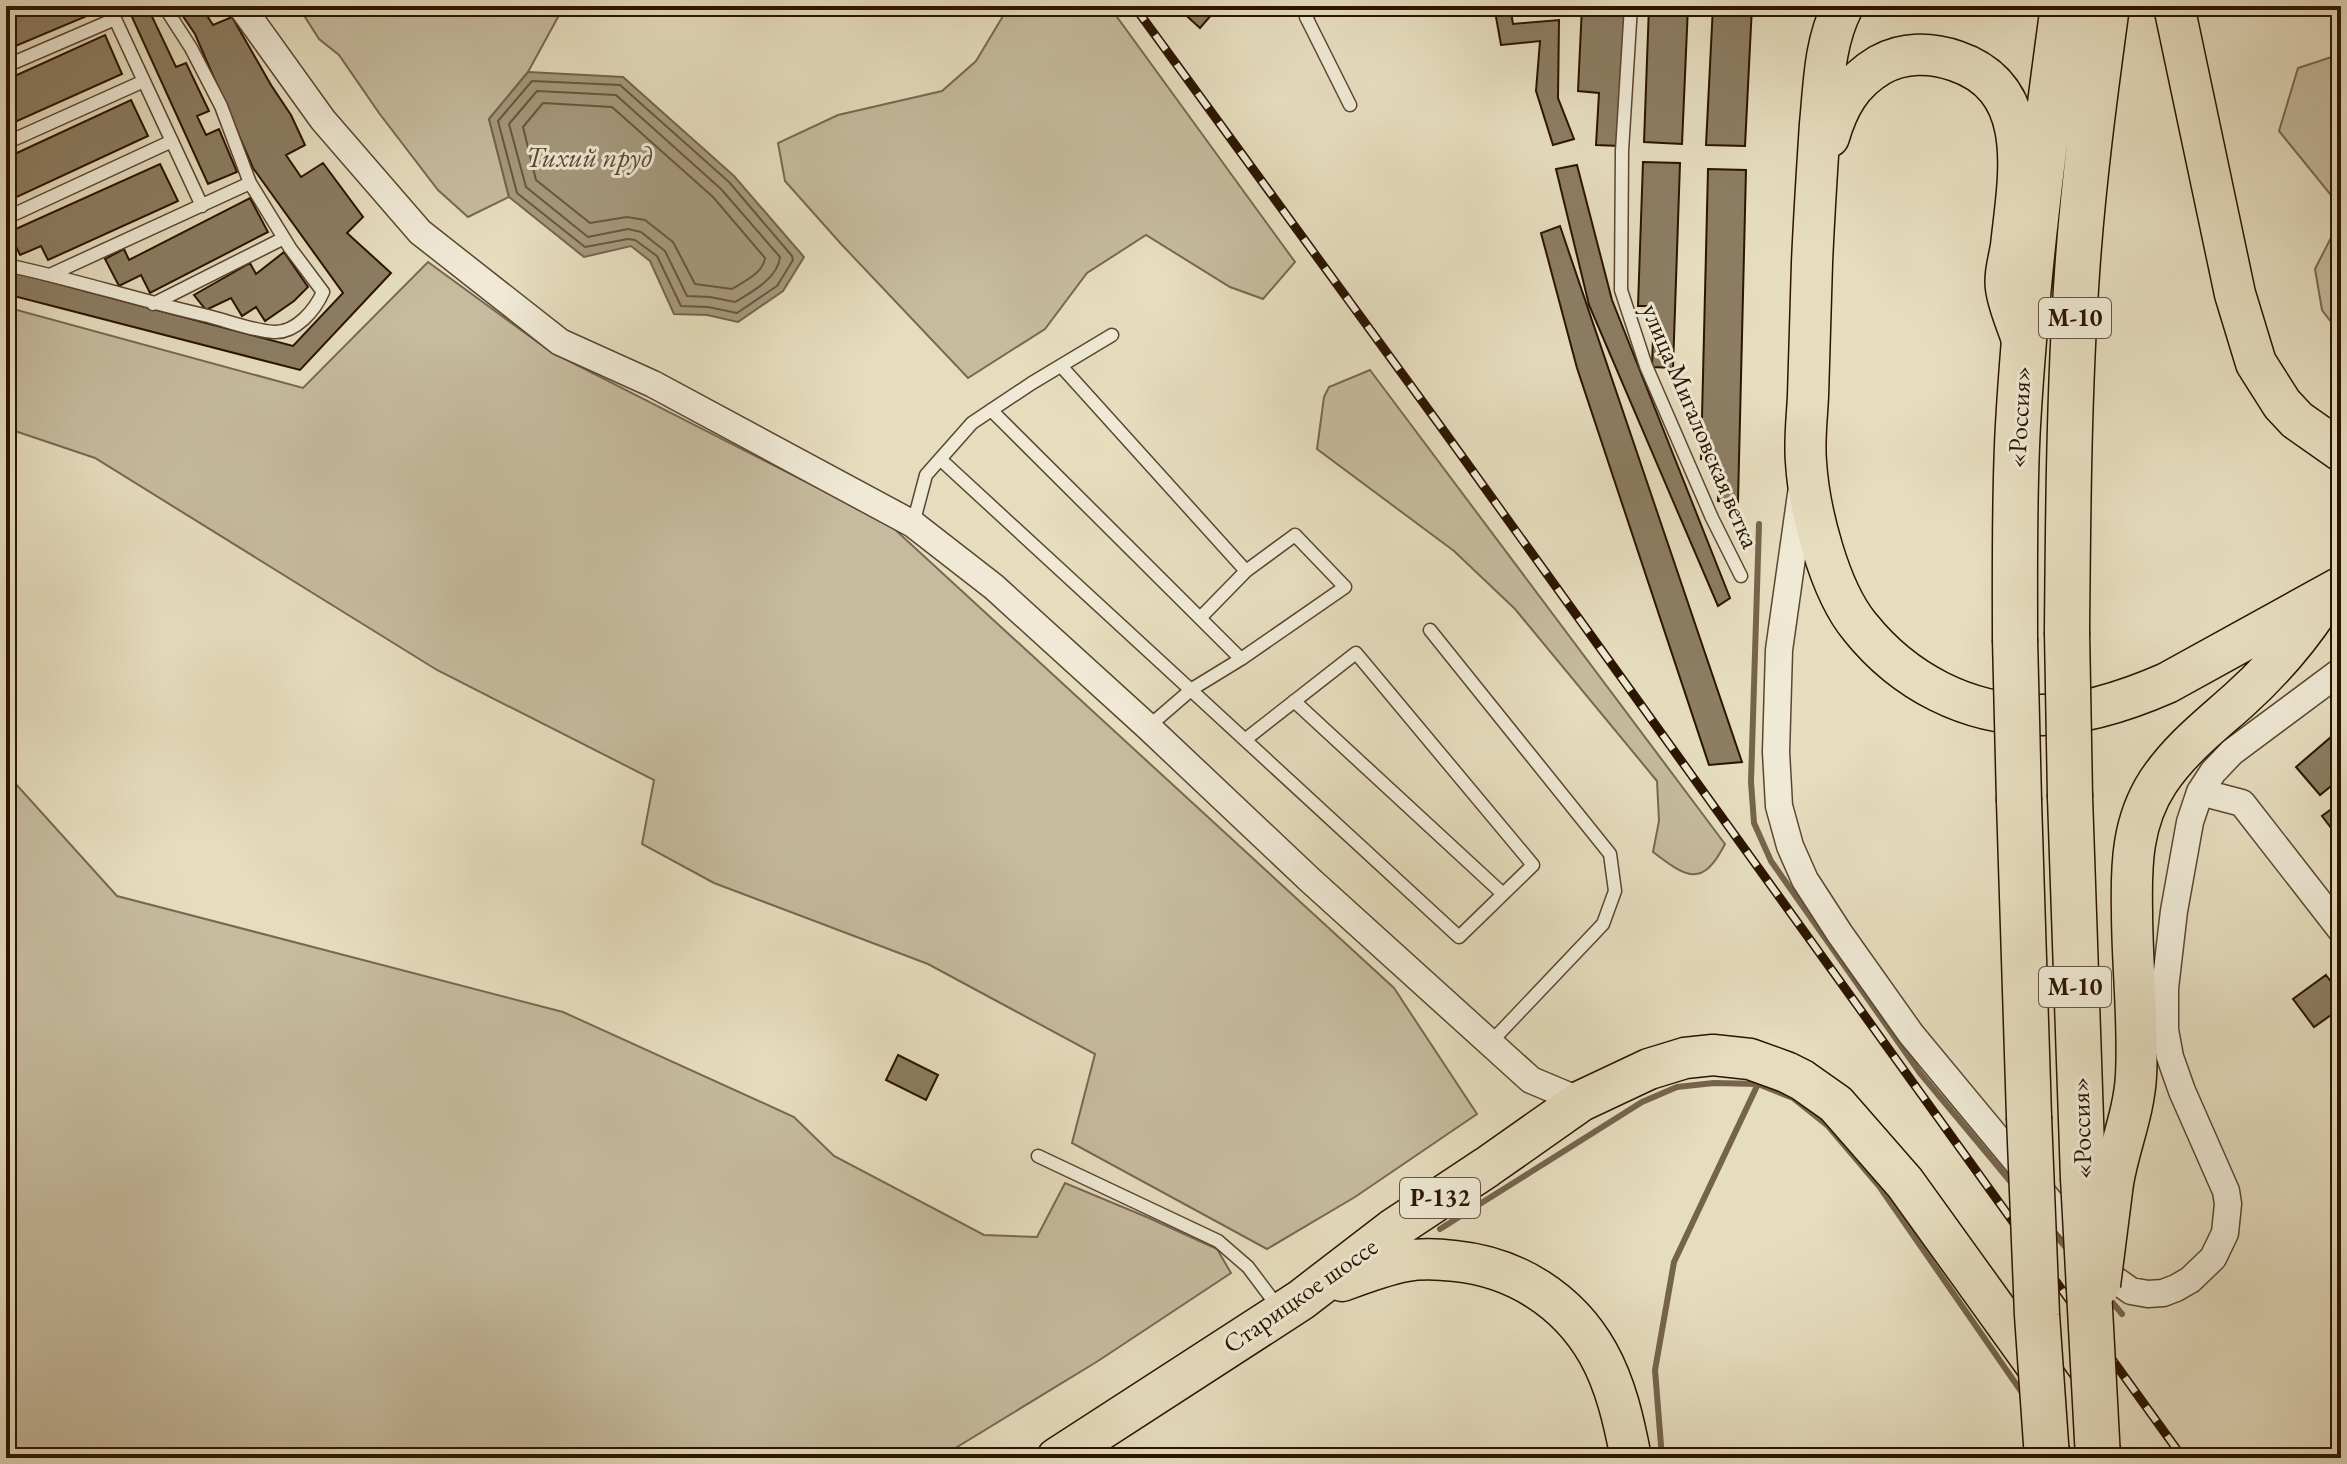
<svg xmlns="http://www.w3.org/2000/svg" width="2347" height="1464" viewBox="0 0 2347 1464" font-family="'EB Garamond',serif">
<rect width="100%" height="100%" fill="#e6ddbf"/>
<filter id="stains"><feTurbulence type="fractalNoise" baseFrequency=".0025" numOctaves="4"/><feColorMatrix values="0 0 0 0 .2 0 0 0 0 .09 0 0 0 0 .02 0 0 0 .5 -.17"/></filter>
<radialGradient id="worn" r=".72"><stop offset=".6" stop-color="#630" stop-opacity="0"/><stop offset="1" stop-color="#630" stop-opacity=".3"/></radialGradient>
<path fill="#c6bb9f" stroke="#786850" stroke-width="2" d="M 298,6 L 564,6 L 528,72 L 489,119 L 509,197 L 468,217 L 438,190 L 379,113 L 339,55 L 319,39 Z
M 1009,6 L 1109,6 L 1295,262 L 1263,299 L 1230,287 L 1146,235 L 1087,273 L 1045,329 L 968,378 L 842,245 L 785,181 L 778,143 L 838,115 L 942,91 L 976,61 Z
M 2341,54 L 2341,335 L 2322,310 L 2315,269 L 2336,228 L 2335,200 L 2279,131 L 2298,68 Z
M 428,262 L 551,352 L 889,524 L 1394,988 L 1477,1114 L 1355,1197 L 1267,1249 L 1072,1143 L 1095,1054 L 928,964 L 714,883 L 642,844 L 654,780 L 437,670 L 95,458 L 6,428 L 6,307 L 303,388 Z
M 1370,370 L 1725,844 C 1702,889 1686,877 1653,852 L 1659,821 L 1657,781 L 1515,609 L 1454,551 L 1317,449 L 1324,397 L 1329,387 Z
M 6,779 L 15,783 L 117,896 L 563,1012 L 794,1117 L 834,1156 L 984,1235 L 1037,1237 L 1065,1183 L 1149,1218 L 1217,1249 L 1231,1273 L 1098,1361 L 939,1458 L 6,1458 Z"/>
<path fill="#a6997e" stroke="#75644c" stroke-width="2" d="M 528,72 L 623,77 L 734,176 L 804,257 L 783,291 L 738,322 L 707,315 L 674,314 L 650,261 L 631,246 L 584,257 L 509,197 L 489,119 Z"/>
<g fill="none" stroke-linecap="round" stroke-linejoin="round">
<path stroke="#68563f" stroke-width="2" d="M 532,81 L 620,85 L 729,182 L 792,256 L 793,260 L 777,286 L 737,313 L 708,307 L 681,306 L 657,256 L 635,240 L 628,239 L 585,247 L 517,193 L 498,121 Z
M 537,91 L 616,95 L 721,189 L 780,257 C 778,278 752,292 735,302 L 710,297 L 687,296 L 665,251 L 641,232 L 628,229 L 588,237 L 526,187 L 509,124 Z
M 543,103 L 612,107 L 713,197 L 765,258 C 763,273 745,281 732,289 L 695,284 L 673,242 L 645,220 L 627,217 L 590,223 L 536,180 L 523,127 Z"/>
<path stroke="#75644c" stroke-width="6" d="M 1759,524 L 1751,782 L 1754,823 L 1771,861 L 1920,1073 L 2015,1187
M 1440,1229 L 1642,1102 L 1677,1087 L 1714,1083 L 1758,1084 L 1793,1098 L 1828,1126 L 1879,1186 L 2023,1394
M 2050,1229 L 2069,1251
M 2107,1296 L 2122,1314
M 1662,1458 L 1655,1370 L 1674,1262 L 1758,1084"/>
</g>
<path fill="#8c7d63" stroke="#2b1400" stroke-width="2" d="M 6,6 L 91,6 L 94,13 L 6,50 Z
M 127,6 L 147,6 L 176,67 L 186,63 L 209,111 L 197,116 L 206,135 L 219,129 L 237,172 L 208,184 Z
M 176,6 L 201,6 L 213,25 L 232,17 L 271,85 L 291,115 L 305,145 L 286,155 L 301,177 L 323,163 L 363,217 L 347,233 L 391,273 L 300,370 L 6,294 L 6,270 L 293,346 L 343,293 L 253,168 L 195,34 Z
M 1182,6 L 1219,6 L 1200,28 L 1179,9 Z
M 1494,6 L 1510,6 L 1513,24 L 1559,20 L 1558,98 L 1574,139 L 1553,145 L 1536,91 L 1540,41 L 1501,45 Z
M 1582,6 L 1627,6 L 1620,146 L 1596,145 L 1599,93 L 1578,91 Z
M 1649,6 L 1688,6 L 1682,144 L 1644,142 Z
M 1713,6 L 1752,6 L 1745,146 L 1706,145 Z
M 105,35 L 122,74 L 6,126 L 6,80 Z
M 131,100 L 148,136 L 6,202 L 6,158 Z
M 1643,162 L 1680,163 L 1673,368 L 1652,367 L 1654,306 L 1638,306 Z
M 160,164 L 178,201 L 48,260 L 41,246 L 20,255 L 9,232 Z
M 1577,165 L 1612,300 L 1730,598 L 1718,606 L 1589,305 L 1556,169 Z
M 1708,169 L 1746,170 L 1738,502 L 1718,501 L 1719,460 L 1701,459 Z
M 250,198 L 268,232 L 150,293 L 141,275 L 119,286 L 105,259 L 124,249 L 129,260 Z
M 1560,226 L 1742,762 L 1709,765 L 1577,368 L 1541,233 Z
M 284,252 L 308,287 L 294,301 L 265,321 L 256,307 L 242,316 L 231,298 L 206,310 L 194,295 L 250,263 L 256,274 Z
M 2331,737 L 2341,749 L 2341,778 L 2320,795 L 2296,767 Z
M 2341,802 L 2341,841 L 2322,816 Z
M 2326,975 L 2341,995 L 2341,1008 L 2314,1027 L 2293,999 Z
M 898,1055 L 938,1075 L 926,1100 L 886,1080 Z"/>
<g fill="none" stroke-linecap="round" stroke-linejoin="round">
<defs>
<path id="lane" d="M 109,6 L 202,206
M 1315,6 L 1306,17 L 1350,105
M 1631,6 L 1622,151 L 1621,290 L 1646,366 L 1712,518 L 1741,576
M 6,66 L 115,19
M 6,143 L 144,81
M 6,218 L 172,141
M 6,265 C 74,279 140,301 208,316 C 228,321 254,331 274,332 C 296,333 315,310 323,292 L 290,248 L 250,183 L 221,106 L 191,48 L 164,6
M 52,274 L 250,183
M 153,304 L 284,238
M 1061,366 L 1246,571
M 991,410 L 1241,659
M 940,459 L 1459,937 L 1533,865 L 1356,653 L 1246,739
M 913,524 L 926,475 L 972,423 L 1032,383 L 1112,335
M 1430,630 L 1610,854 L 1615,891 L 1603,924 L 1490,1043
M 1294,701 L 1503,894
M 1148,727 L 1192,689 L 1241,659 L 1345,587 L 1295,535 L 1246,571 L 1200,618
M 1038,1156 L 1218,1241 L 1248,1267 L 1278,1307"/>
<path id="street" d="M 241,6 L 323,120 L 420,232 L 560,342 L 653,384 L 913,524 L 994,587 L 1148,727 L 1310,880 L 1531,1080 L 1581,1101
M 1801,494 L 1779,650 L 1776,752 L 1779,806 L 1790,846 L 1805,880 L 1840,934 L 1911,1034 L 2114,1279 L 2131,1291 L 2148,1294 L 2163,1293 L 2176,1288 L 2190,1280 L 2213,1258 L 2225,1233 L 2228,1204 L 2226,1191 L 2182,1091 L 2170,1057 L 2165,1030 L 2165,988 L 2174,911 L 2190,822 L 2200,792 L 2213,772 L 2232,752 L 2341,671
M 2200,792 L 2242,803 L 2341,930"/>
<path id="primary" d="M 1843,6 C 1824,43 1824,84 1820,124 C 1817,170 1814,216 1812,263 C 1811,307 1809,352 1808,396 C 1807,418 1804,441 1806,462 C 1809,510 1829,590 1860,627 C 1904,682 1968,715 2038,715 C 2082,716 2128,700 2167,683 L 2341,587
M 2174,6 L 2235,294 L 2256,363 L 2282,404 L 2297,420 L 2341,451
M 1829,137 C 1838,106 1851,82 1880,65 C 1903,52 1931,52 1956,61 C 2038,89 2018,179 2011,246 C 2009,259 2004,275 2006,288 C 2008,305 2017,324 2022,340
M 2113,1183 C 2119,1147 2134,1113 2136,1076 C 2139,1021 2132,966 2132,911 C 2131,865 2132,822 2158,782 C 2180,749 2210,726 2239,700 C 2269,673 2297,641 2319,608
M 1342,1281 C 1363,1273 1384,1265 1406,1261 C 1423,1258 1438,1259 1455,1261 C 1515,1267 1568,1300 1598,1353 C 1616,1385 1624,1422 1631,1458
M 1057,1458 L 1301,1300 L 1392,1230 L 1487,1167 L 1581,1101 L 1649,1069 L 1685,1058 L 1713,1055 L 1750,1059 L 1786,1072 L 1802,1080 L 1836,1104 L 1905,1183 L 2103,1458"/>
<path id="highway" d="M 2067,632 C 2068,512 2069,392 2077,273 C 2083,184 2095,94 2107,6
M 2015,639 C 2015,567 2014,496 2018,425 C 2026,285 2044,145 2063,6
M 2070,797 L 2083,1178
M 2019,801 L 2029,1117"/>
</defs>
<use href="#lane" stroke="#5a4630" stroke-width="15"/>
<use href="#street" stroke="#5a4630" stroke-width="29"/>
<use href="#primary" stroke="#2b1400" stroke-width="43"/>
<use href="#highway" stroke="#2b1400" stroke-width="47"/>
<use href="#lane" stroke="#efe9d5" stroke-width="12"/>
<use href="#street" stroke="#efe9d5" stroke-width="26"/>
<use href="#primary" stroke="#e6ddbf" stroke-width="40"/>
<use href="#highway" stroke="#e6ddbf" stroke-width="44"/>
<defs>
<path id="rail" d="M 1134,6 L 1441,427 L 2183,1458"/>
</defs>
<use href="#rail" stroke="#2b1400" stroke-width="9"/>
<use href="#rail" stroke="#efe9d5" stroke-width="6" stroke-dasharray="18" stroke-linecap="butt"/>
<defs>
<path id="primary-bridge" d="M 2100,1285 L 2113,1183"/>
<path id="highway-bridge" d="M 2067,632 L 2070,797
M 2015,639 L 2019,801
M 2029,1117 L 2037,1315 L 2047,1458
M 2083,1178 L 2098,1458"/>
</defs>
<use href="#primary-bridge" stroke="#2b1400" stroke-width="43" stroke-linecap="butt"/>
<use href="#highway-bridge" stroke="#2b1400" stroke-width="47" stroke-linecap="butt"/>
<use href="#primary-bridge" stroke="#e6ddbf" stroke-width="40"/>
<use href="#highway-bridge" stroke="#e6ddbf" stroke-width="44"/>
</g>
<g text-anchor="middle" stroke-width="6" stroke-linejoin="round" paint-order="stroke">
<g fill="#efe9d5" stroke="#665440" stroke-width="2">
<rect x="2039" y="298" width="72" height="40" rx="6"/>
<rect x="2039" y="967" width="72" height="40" rx="6"/>
<rect x="1400" y="1178" width="80" height="40" rx="6"/>
</g>
<g font-size="24" font-weight="bold" fill="#2b1400">
<text x="2075" y="326">М-10</text>
<text x="2075" y="995">М-10</text>
<text x="1440" y="1206">Р-132</text>
</g>
<g font-size="26" fill="#2b1400" stroke="#efe9d5">
<text transform="translate(2019 417) rotate(-87)" y="9">«Россия»</text>
<text transform="translate(1701 426) rotate(67)" y="9">улица Мигаловская ветка</text>
<text transform="translate(2081 1128) rotate(-92)" y="9">«Россия»</text>
<text transform="translate(1300 1295) rotate(-35)" y="9">Старицкое шоссе</text>
</g>
<g font-size="28" font-style="italic" fill="#5c4932" stroke="#efe9d5">
<text x="589" y="167">Тихий пруд</text>
</g>
</g>
<rect width="2347" height="1464" fill="none" stroke="#e6ddbf" stroke-width="32"/>
<rect x="8" y="8" width="2331" height="1448" fill="none" stroke="#2b1400" stroke-width="4"/>
<rect x="16" y="16" width="2315" height="1432" fill="none" stroke="#2b1400" stroke-width="2"/>
<rect width="100%" height="100%" filter="url(#stains)"/>
<rect width="100%" height="100%" fill="url(#worn)"/>
</svg>
